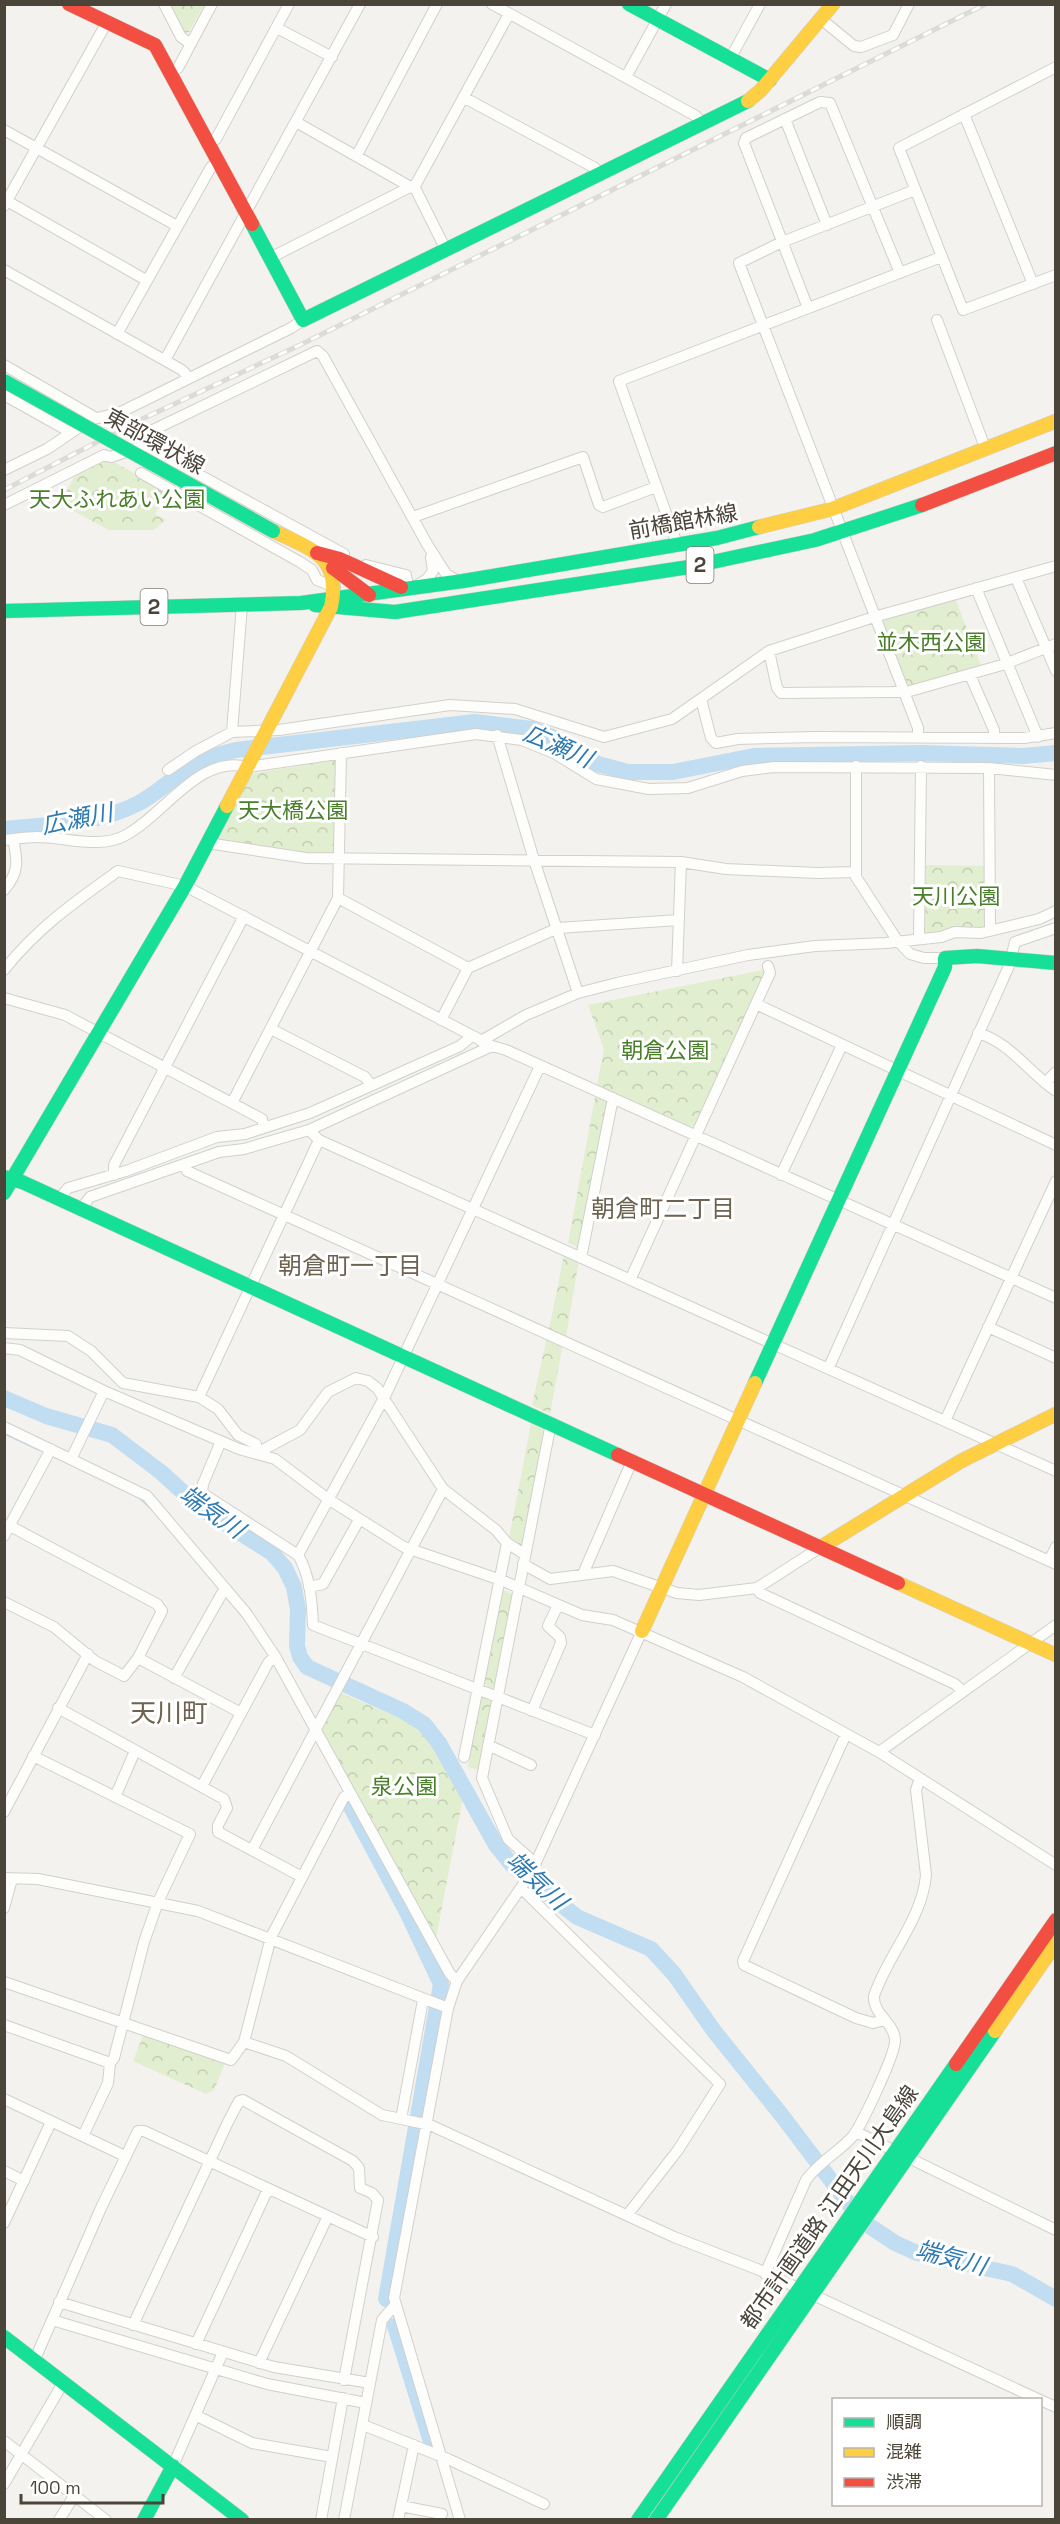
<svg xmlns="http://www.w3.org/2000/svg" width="1060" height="2524" viewBox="0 0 1060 2524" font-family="'Space Grotesk','Noto Sans JP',sans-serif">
<defs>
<pattern id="park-crowns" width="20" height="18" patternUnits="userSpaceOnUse" patternTransform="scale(1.5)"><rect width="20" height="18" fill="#e1eecf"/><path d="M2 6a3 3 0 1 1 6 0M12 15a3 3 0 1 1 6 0" fill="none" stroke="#c3cdb2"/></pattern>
</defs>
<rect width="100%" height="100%" fill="#f4f2ee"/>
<path fill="url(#park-crowns)" d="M 169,5 L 204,5 L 189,32 L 184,33 Z
M 106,460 L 112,461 L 167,491 L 155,514 L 166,520 L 154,530 L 109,530 L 60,504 L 74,477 Z
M 955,598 L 981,666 L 910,686 L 905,684 L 882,623 L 884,618 Z
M 333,760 L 338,764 L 336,850 L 331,855 L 305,855 L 219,842 L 217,836 L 251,774 Z
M 926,865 L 987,866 L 987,926 L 982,930 L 929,936 L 925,933 Z
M 763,970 L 764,974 L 695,1125 L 689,1127 L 597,1085 L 604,1049 L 588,1005 Z
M 595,1097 L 606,1101 L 608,1106 L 580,1248 L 568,1243 Z
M 564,1254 L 579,1260 L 566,1337 L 549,1329 Z
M 547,1337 L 563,1344 L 550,1414 L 532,1405 Z
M 531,1424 L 546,1431 L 523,1547 L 509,1538 Z
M 502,1590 L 513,1594 L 495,1686 L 491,1689 L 483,1682 Z
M 341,1693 L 413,1724 L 427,1737 L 463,1797 L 436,1939 L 320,1731 Z
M 485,1697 L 490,1699 L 492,1704 L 479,1770 L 468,1767 L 480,1699 Z
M 144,2033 L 225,2063 L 214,2090 L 206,2094 L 133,2061 Z"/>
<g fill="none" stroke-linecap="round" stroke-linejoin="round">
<path stroke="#c0ddf1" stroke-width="3" d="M 4,1433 L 38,1449
M 139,1497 L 152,1509"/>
<path stroke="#c0ddf1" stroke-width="16" d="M 4,829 C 51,824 97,825 139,803 C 156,794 169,781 185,771 C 200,760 218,754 236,750 L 475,722 L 532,729 L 552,737 L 598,764 L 628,772 L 673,772 L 754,756 L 922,753 L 1023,756 L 1056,753
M 4,1398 L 46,1416 L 112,1435 L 162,1473 L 199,1507 L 272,1553 L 285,1568 L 294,1587 L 298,1610 L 297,1646 L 300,1657 L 307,1667 L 403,1711 L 424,1724 L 439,1743 L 496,1845 L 512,1865 L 577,1917 L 651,1949 L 674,1974 L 714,2031 L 783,2117 L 852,2208 L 868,2225 L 895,2243 L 917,2253 L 1012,2274 L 1056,2299
M 351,1807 L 408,1914 L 441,1984 L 386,2299
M 395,2326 L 434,2451"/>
<defs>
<path id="street" d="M 164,4 L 181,37 L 191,44
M 492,4 L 696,116 L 703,124
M 821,19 L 854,46 L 861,47 L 893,35 L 909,4
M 277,28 L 332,57
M 730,59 L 760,4
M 1056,67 L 899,148 L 963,310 L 1056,275
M 170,72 L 178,68 L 212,4
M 626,77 L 666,4
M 463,97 L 595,168 L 600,175
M 964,114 L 1033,284
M 785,119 L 827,225
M 296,122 L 416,190 L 446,250
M 4,130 L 177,226
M 209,144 L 216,139 L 289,4
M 357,155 L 437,4
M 915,190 L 782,242 L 739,263 L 918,728 L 918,736
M 7,201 L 146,280
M 4,206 L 107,22
M 270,258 L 416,184 L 509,14
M 4,270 L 182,370 L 189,378
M 808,308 L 744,143 L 746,138 L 820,102 L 830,103 L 900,273
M 937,320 L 986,450
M 117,334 L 211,167 L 218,162
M 165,360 L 360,4
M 4,365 L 96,418
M 4,395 L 70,432
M 143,444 L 344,554
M 4,470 L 47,449 L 90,420 L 121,412 L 291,328 L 303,320
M 141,473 L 300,562 L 312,570 L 317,580 L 335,587
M 4,505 L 104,455 L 111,457 L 141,447 L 151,431 L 317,351 L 323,356 L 427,544 L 446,574 L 458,581
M 413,517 L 583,457 L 599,505 L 603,507 L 656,487
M 677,544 L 619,381 L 941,257
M 366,565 L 406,575 L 408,587
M 1016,578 L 1056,671
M 418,585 L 427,579 L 433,571 L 431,557
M 976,588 L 1038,737
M 769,651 L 777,688 L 781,693 L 893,692 L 910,691 L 1002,665 L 1056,644
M 970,675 L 994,730 L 994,738
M 701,699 L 711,738 L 716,743 L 738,739 L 814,737 L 1024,738 L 1056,733
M 232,732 L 242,605
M 497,735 L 534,860 L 578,993
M 856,766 L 856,877 L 897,940 L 910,954 L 924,958 L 945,958
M 989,768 L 990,931
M 168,770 L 196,751 L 232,732 L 279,730 L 450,705 L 515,709 L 604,737 L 672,719 L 769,651 L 874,617 L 1056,566
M 4,840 C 15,839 26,837 37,837 C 64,837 100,849 124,836 C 165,815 198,754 248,767 L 476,734 L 522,740 L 554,753 L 596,779 L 649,789 L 688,788 L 742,771 L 774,767 L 989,768 L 1056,775
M 207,843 L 306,858 L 681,862 L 726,869 L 818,873 L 854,872
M 4,890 C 19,873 18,861 13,839
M 338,898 L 468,968
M 919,938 L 921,766
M 4,970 C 37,928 76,901 118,871 L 185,886 L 492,1046 L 506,1050 L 1056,1298
M 677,971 L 681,862
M 4,998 L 65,1015 L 262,1119 L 264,1127
M 756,1004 L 1056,1145
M 441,1020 L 468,968 L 558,928 L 679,920
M 271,1029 L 365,1077 L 371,1085
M 978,1033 C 1011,1043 1027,1071 1056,1091
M 481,1041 L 526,1015 L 578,993 L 617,983 L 748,955 L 815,946 L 886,943 L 941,937 L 955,932 L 981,933 L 1039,919 L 1056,911
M 1045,1083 L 1056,1072
M 232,1103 L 338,898 L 341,753
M 309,1130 L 319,1140 L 1056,1471
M 184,1166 L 187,1171 L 1056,1564
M 114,1175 L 114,1165 L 244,916
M 781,1175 L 842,1045
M 59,1199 L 68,1188 L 126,1171 L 217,1137 L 245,1134 L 310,1113 L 460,1046 L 472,1036
M 80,1210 L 90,1197 L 219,1152 L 244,1149 L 309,1130 L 492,1046
M 581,1258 L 613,1098
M 631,1278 L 770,973 L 768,966
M 988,1327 L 1056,1358
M 4,1333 L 68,1336 L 91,1351 L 123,1383 L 199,1397 L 218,1409 L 238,1435 L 256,1444 L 257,1453
M 4,1348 L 20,1350 L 104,1391 L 239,1449 L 275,1459 L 328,1499 L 404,1547 L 501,1580 L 582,1615 L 613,1620 L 743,1677 L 879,1752 L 1056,1865
M 829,1367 L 1009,966 L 1015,942 L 1056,928
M 199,1397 L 319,1140
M 945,1421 L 1056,1181
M 4,1427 L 147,1496 L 247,1614 L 275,1656 L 450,1974 L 457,1981
M 221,1441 L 203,1484 L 202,1493 L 298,1555 C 310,1575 312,1601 313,1625 L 595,1735
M 257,1453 L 300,1430 L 328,1392 L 356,1378 L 368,1381 L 377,1388 L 443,1489 L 496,1530 L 507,1543 L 524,1554
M 71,1459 L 104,1391
M 4,1536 L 51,1449
M 298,1555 L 384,1398 L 540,1066
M 1049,1561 L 1056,1547
M 523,1564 L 550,1579 L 613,1571 L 677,1593 L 699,1595 L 757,1588 L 821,1547
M 583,1574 L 632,1461
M 309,1587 L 323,1584 L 359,1520
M 757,1588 L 760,1593 L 955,1684 L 962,1691
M 4,1602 L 54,1627 L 95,1661 L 124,1676 L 138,1658 L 162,1611 L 157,1604 L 10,1526
M 138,1658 L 241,1713
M 174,1678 L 225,1588
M 58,1708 L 224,1799 L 227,1808 L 218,1825 L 218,1832 L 302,1877
M 532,1711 L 561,1643 L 560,1637 L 548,1626 L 558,1605
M 846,1734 L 743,1961 L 744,1965 L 856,2018 L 873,2023 L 884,2020
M 488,1745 L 531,1765
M 879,1752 L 1056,1625
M 33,1756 L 190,1834 L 158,1902 L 144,1942 L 114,2058 L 110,2063 L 108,2083 L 83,2136
M 464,1757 L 507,1543
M 202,1786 L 268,1663 L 275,1656
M 115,1797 L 135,1751
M 4,1812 L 88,1654
M 252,1850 L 443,1489
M 536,1864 L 508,1839 L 482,1778 L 551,1423
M 4,1878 L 38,1879 L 198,1911 L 448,2008
M 522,1889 L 720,2084 L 678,2150 L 628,2214
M 4,1908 L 12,1879
M 4,1982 L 231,2060 L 244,2042 L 271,1937 L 344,1797 L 350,1794
M 4,2025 L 110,2063
M 244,2042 L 286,2056 L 382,2115 L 430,2125 L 674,2237 L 757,2269 L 1040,2400
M 4,2099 L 125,2156
M 401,2119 L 423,2000
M 856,2132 L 1056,2230
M 4,2171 L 24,2181
M 4,2223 L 51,2122
M 765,2274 L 806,2180 C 819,2162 839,2152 853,2136 C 862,2124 896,2053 895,2040 C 894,2022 873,2015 874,1996 C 888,1954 922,1920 926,1875 L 916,1790 L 920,1778
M 59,2302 L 274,2367 L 370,2383
M 52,2320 L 267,2384 L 366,2403
M 133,2325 L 228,2122 L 239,2101 L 243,2100 L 353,2161 L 359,2168 L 360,2188 L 372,2193 L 378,2200 L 344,2380
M 196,2344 L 268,2189
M 35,2359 L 101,2208 L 138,2131 L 144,2131 L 373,2237
M 259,2363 L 327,2218
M 1040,2400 L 1056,2407
M 197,2416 L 252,2443 L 332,2457
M 363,2425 L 448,2459 L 544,2504
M 4,2441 L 106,2520
M 173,2466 L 223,2352
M 4,2484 L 63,2383
M 401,2506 L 442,2514
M 59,2520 L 74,2496
M 321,2520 L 343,2398
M 344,2520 L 382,2320 L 395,2305
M 398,2520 L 414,2445
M 460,2520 L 394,2298 L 448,2008 L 457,1981 L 531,1873 L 642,1631"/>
<path id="fast" d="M 629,4 L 770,80
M 252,224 L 303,320 L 748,101
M 315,605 L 395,612 L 689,567 L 815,540 L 922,505
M 4,611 L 301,603 L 463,581 L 717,538 L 759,527
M 4,1177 L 22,1182 L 618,1455
M 4,1193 L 185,886 L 227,806
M 755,1383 L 945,967 L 945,958 L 977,956 L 1056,963
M 4,2337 L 242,2520
M 144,2520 L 173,2466
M 638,2520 L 956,2064
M 656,2520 L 995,2031"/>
<path id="slow" d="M 748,101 L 761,90 L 833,4
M 759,527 L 832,509 L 1056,421
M 227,806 L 331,607 C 342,557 312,549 273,531
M 821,1547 L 961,1461 L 1056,1414
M 898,1583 L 1056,1655
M 642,1631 L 755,1383
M 995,2031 L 1056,1943"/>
<path id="jam" d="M 69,4 L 155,45 L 252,224
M 922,505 L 1056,453
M 317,553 L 340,559 L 401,587
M 333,568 L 369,595
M 618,1455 L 898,1583
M 956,2064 L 1056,1920"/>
</defs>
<use href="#street" stroke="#d2d0cb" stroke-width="12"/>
<use href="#fast" stroke="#d3cfc5" stroke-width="15"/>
<use href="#slow" stroke="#d3cfc5" stroke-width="15"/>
<use href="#jam" stroke="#d3cfc5" stroke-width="15"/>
<use href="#street" stroke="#fdfdfc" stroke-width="10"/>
<use href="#fast" stroke="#16e098" stroke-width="14"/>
<use href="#slow" stroke="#ffcf43" stroke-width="14"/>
<use href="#jam" stroke="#f24e42" stroke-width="14"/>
<defs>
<path id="rail" d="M 4,490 L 138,421 L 300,345 L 986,4"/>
</defs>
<use href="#rail" stroke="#dbdbda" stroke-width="5"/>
<use href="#rail" stroke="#fff" stroke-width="3" stroke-dasharray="9" stroke-linecap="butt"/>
<defs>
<path id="fast-bridge" d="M 4,381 L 273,531"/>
</defs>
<use href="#fast-bridge" stroke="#d3cfc5" stroke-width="15" stroke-linecap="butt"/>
<use href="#fast-bridge" stroke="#16e098" stroke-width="14"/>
</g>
<g text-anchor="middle" stroke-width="6" stroke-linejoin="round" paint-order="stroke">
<g fill="#fff" stroke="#817c74" stroke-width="1.5">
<rect x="686.5" y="547" width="27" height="36" rx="4.5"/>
<rect x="140.5" y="589" width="27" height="36" rx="4.5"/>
</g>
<g font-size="21" font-weight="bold" fill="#4b4439">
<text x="700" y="572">2</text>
<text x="154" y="614">2</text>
</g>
<g font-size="22" fill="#4b4439" stroke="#fff">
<text transform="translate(155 441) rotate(29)" y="8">東部環状線</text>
<text transform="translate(683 521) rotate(-10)" y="8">前橋館林線</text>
<text transform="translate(829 2207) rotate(-55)" y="8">都市計画道路 江田天川大島線</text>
</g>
<g font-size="22" fill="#4a7f2a" stroke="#fff">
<text x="117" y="507">天大ふれあい公園</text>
<text x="931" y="650">並木西公園</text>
<text x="293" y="818">天大橋公園</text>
<text x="956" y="904">天川公園</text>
<text x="665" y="1058">朝倉公園</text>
<text x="404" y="1794">泉公園</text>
</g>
<g font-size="24" font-style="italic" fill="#2e7ab2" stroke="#fff">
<text transform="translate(558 746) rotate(24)" y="8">広瀬川</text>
<text transform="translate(77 819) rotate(-11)" y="8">広瀬川</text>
<text transform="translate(212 1512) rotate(35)" y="8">端気川</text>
<text transform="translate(537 1881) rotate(43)" y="8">端気川</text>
<text transform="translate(951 2258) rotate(15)" y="8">端気川</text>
</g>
<g font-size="24" fill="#6e6250" stroke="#fff">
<text x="663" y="1217">朝倉町二丁目</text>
<text x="350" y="1274">朝倉町一丁目</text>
</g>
<g font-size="26" fill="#6e6250" stroke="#fff">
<text x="169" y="1722">天川町</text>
</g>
</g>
<rect width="1060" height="2524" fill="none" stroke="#4b4439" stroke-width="12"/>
<rect x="832" y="2398" width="210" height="108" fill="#ffffff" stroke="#b7b4b0" stroke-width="1.5"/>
<rect x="844" y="2418" width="30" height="9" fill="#16e098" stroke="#b7b4b0" stroke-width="1.5"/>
<text x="886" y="2428" font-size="18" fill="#4b4439">順調</text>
<rect x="844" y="2448" width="30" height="9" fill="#ffcf43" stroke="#b7b4b0" stroke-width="1.5"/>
<text x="886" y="2458" font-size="18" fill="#4b4439">混雑</text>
<rect x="844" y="2478" width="30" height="9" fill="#f24e42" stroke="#b7b4b0" stroke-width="1.5"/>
<text x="886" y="2488" font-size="18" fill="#4b4439">渋滞</text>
<path d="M21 2494v9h142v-9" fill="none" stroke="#4b4439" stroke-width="3"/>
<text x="30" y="2494" font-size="18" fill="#4b4439" stroke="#ffffff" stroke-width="4.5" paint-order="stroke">100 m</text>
</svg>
